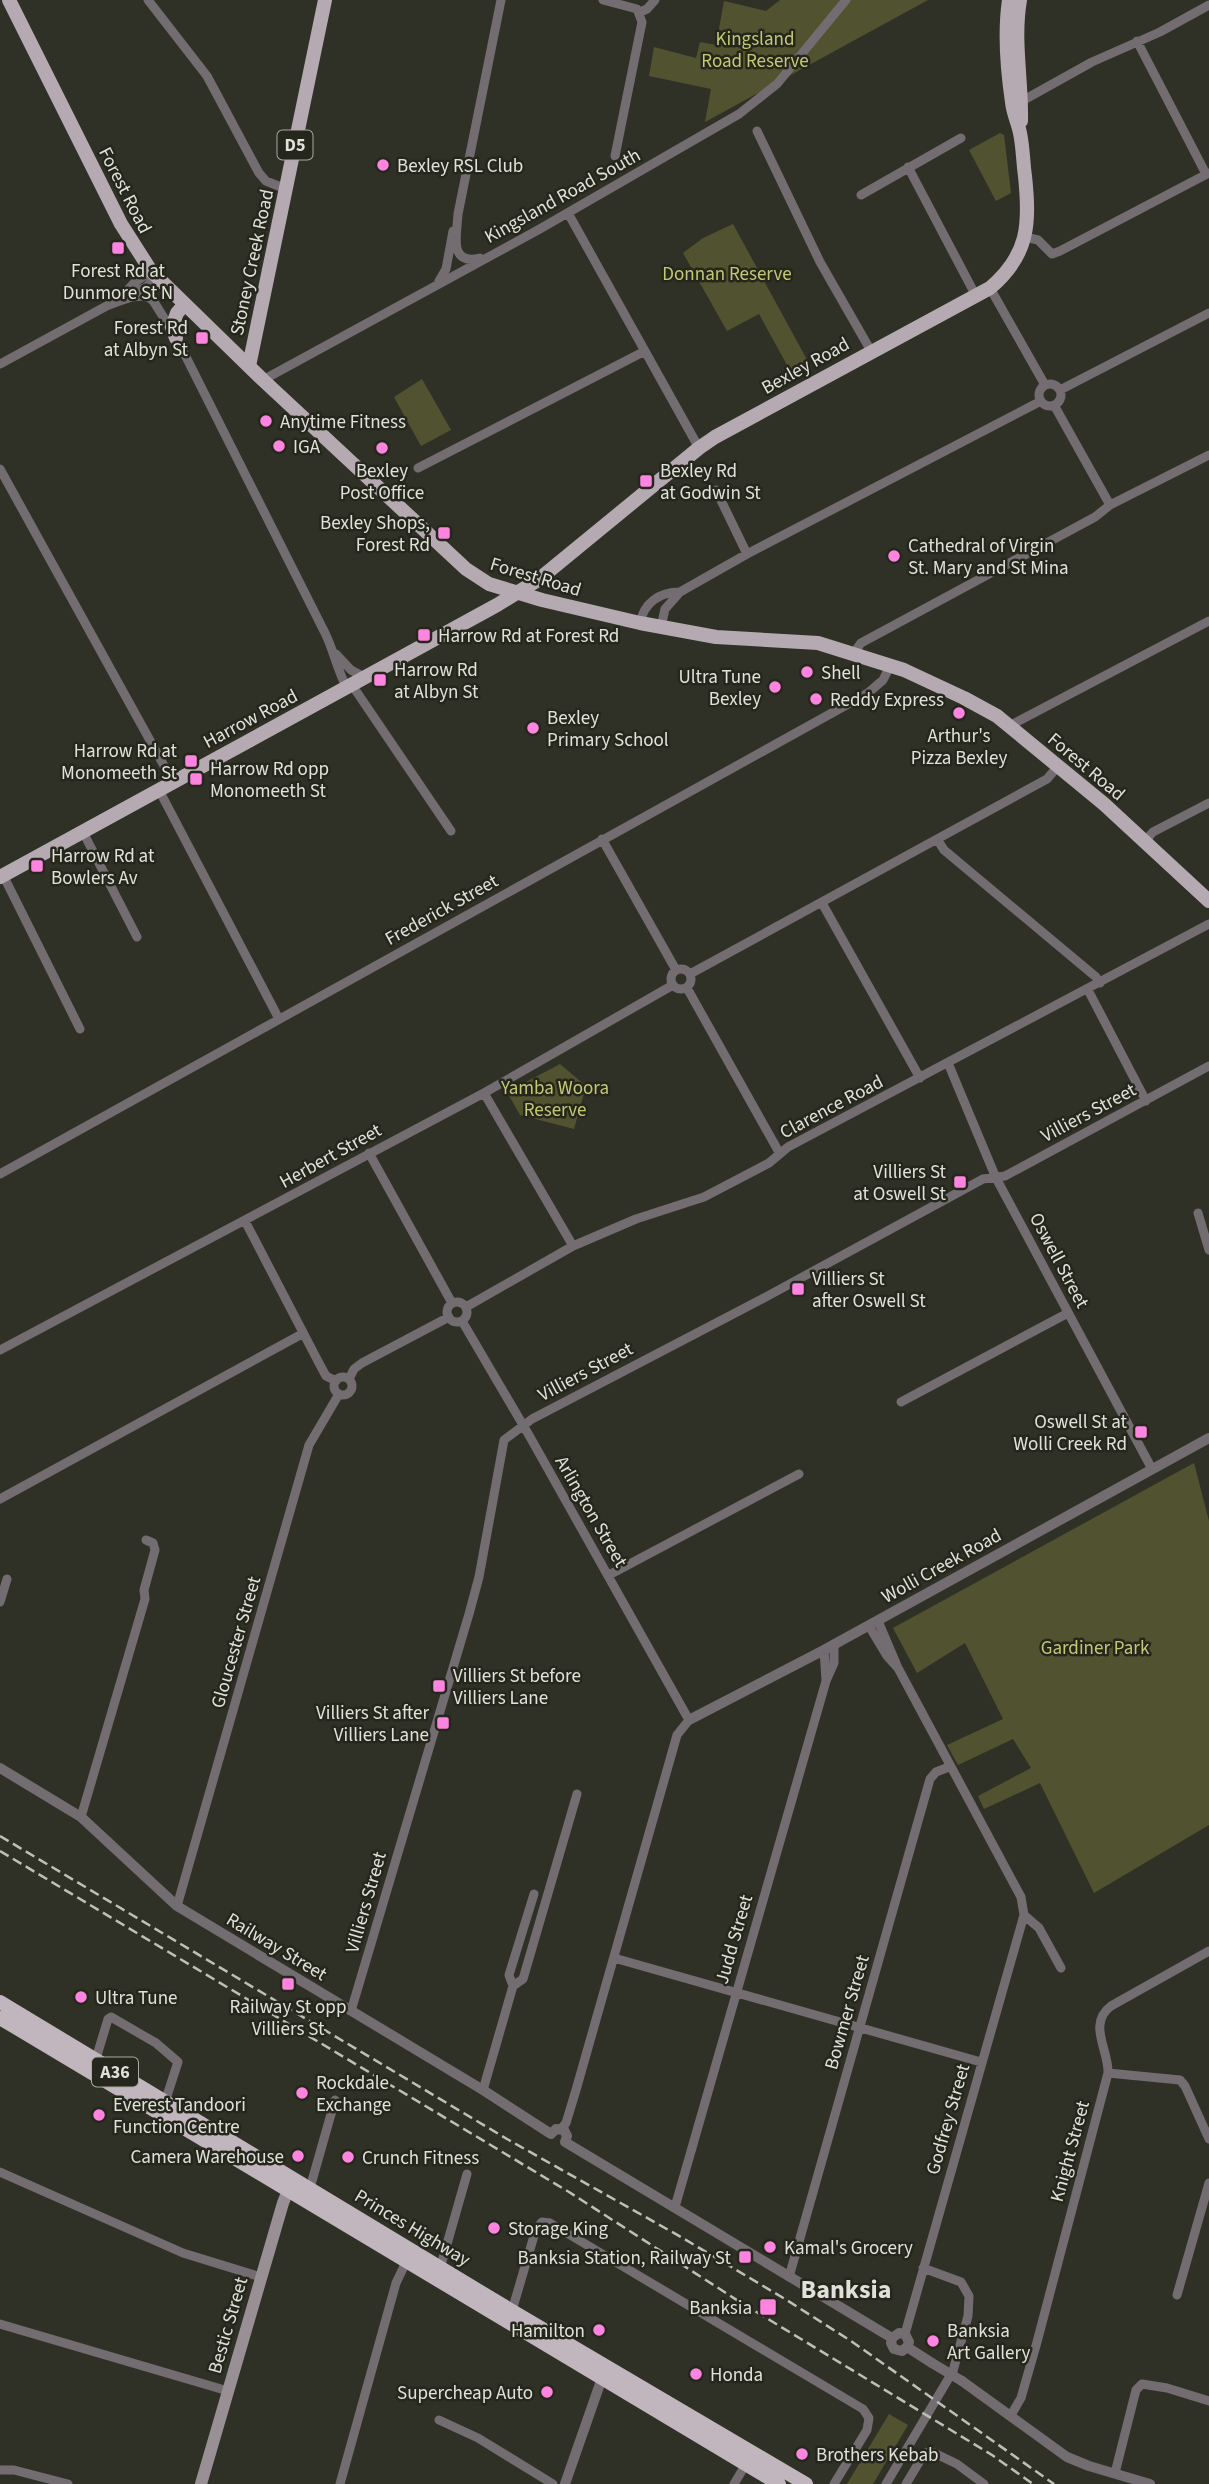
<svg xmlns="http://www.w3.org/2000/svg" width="1209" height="2484" viewBox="0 0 1209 2484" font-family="'Source Sans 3',sans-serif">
<rect width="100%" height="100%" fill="#303126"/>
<path fill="#515330" d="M 780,0 L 928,0 L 705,122 L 711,89 L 649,76 L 654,47 L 696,58 L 700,42 L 716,45 L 724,1 L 766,11 Z
M 1000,133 L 1004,135 L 1011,193 L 996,201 L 969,150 Z
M 733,224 L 811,367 L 793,376 L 759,314 L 727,331 L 683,253 L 703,238 Z
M 422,379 L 451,430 L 421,446 L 394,397 Z
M 560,1064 L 586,1086 L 574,1129 L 520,1115 L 507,1092 Z
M 1194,1463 L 1209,1521 L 1209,1825 L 1094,1893 L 1040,1783 L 984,1809 L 978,1796 L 1031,1768 L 1013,1739 L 958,1765 L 947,1745 L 1003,1719 L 965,1643 L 917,1673 L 893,1628 Z
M 889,2414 L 908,2425 L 873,2484 L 847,2484 Z"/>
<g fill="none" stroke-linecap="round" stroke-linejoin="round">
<path stroke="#736d71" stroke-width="9" d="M 148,0 L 207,76 L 259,173 L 266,181 L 286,189
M 603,0 L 637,9 L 642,22 L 615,156
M 640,12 L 647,9 L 655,0
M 1137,41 L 1206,174
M 1022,101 L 1092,62 L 1160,32 L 1209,5
M 757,131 L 820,262 L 871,351
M 908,167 L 976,296
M 861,195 L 961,138
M 568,213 L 699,448
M 1025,237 L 1038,240 L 1052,254 L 1060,251 L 1209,173
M 480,258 C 448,266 457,234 458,214 L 501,0
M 439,281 L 446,269 L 453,231
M 990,288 L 1045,385
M 124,294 L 134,283 L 151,271
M 128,295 L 146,287 L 156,277
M 109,305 C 122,300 144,290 154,302 L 177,339 L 325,633 C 334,651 337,670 347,688
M 0,364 L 112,303
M 263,380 L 538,230 L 739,114 L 777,84 L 846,0
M1039 395a11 11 0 1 1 22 0a11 11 0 1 1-22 0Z
M 1060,390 L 1209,313
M 1054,405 L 1110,505
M 418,468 L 645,351
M 0,469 L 173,782
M 716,490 L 747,554
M 640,623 C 644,603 659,592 680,592
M 661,627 L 665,609 L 680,592 L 747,554 L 1041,401
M 336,654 L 351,670 L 366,678
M 853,654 L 861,643 L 1095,517 L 1110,505 L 1209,455
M 352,685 L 451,831
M 1009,726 L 1209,621
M 159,790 L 279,1019
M 83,832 L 137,937
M 602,839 L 676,970
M 937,839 L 944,850 L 1096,977 L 1100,983
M 1145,841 L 1153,832 L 1209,803
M 3,875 L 80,1029
M 822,903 L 920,1078
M671 979a10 10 0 1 1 20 0a10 10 0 1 1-20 0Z
M 690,974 L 1047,779 L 1059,765
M 687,988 L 780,1154
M 1088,990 L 1146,1101
M 948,1063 L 996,1178 L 1152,1469
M 484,1093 L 573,1246
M 369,1153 L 452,1303
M 0,1174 L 868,693 L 883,680 L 890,666
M 1198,1213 L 1209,1250
M 245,1221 L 320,1365 L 326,1376 L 336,1381
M447 1312a10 10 0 1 1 20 0a10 10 0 1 1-20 0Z
M 466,1307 L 573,1246 L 636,1219 L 704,1197 L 769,1163 L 788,1147 L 1209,924
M 462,1321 L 530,1437 L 689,1720 L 677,1735 L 576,2090 L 566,2123 L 561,2129
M 0,1350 L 484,1093 L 673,985
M334 1386a9 9 0 1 1 18 0a9 9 0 1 1-18 0Z
M 349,1379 L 354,1369 L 362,1363 L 449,1317
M 901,1402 L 1068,1313
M 0,1499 L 302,1334
M 609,1575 L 799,1474
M 0,1602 L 7,1579
M 878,1621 L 898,1668 L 1021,1897 L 1024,1915 L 1039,1928 L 1061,1968
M 869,1626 L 887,1656 L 897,1667
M 824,1650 L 826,1680
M 81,1817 L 145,1599 L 144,1590 L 155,1550 L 153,1543 L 146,1540
M 177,1906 L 309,1445 L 339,1394
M 614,1958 L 981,2062
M 513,1986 L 523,1979 L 577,1794
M 351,2011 L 469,1614 L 479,1577 L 504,1440 L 532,1419 L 762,1299 L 983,1179 L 1005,1176 L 1209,1066
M 95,2062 L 108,2019 L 111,2017 L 156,2043 L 178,2062 L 164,2105
M 1108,2073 L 1180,2080 L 1185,2086 L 1209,2139
M 483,2090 L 513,1986 L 509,1975 L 534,1894
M 0,2172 L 183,2253 L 261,2277
M 310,2188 L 335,2100
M 675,2207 L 826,1681 L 834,1663 L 834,1644
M 439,2272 L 467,2174
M 789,2277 L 930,1779 L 936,1772 L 949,1767
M 1177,2295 L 1209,2183
M 511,2314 L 536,2229 L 542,2222 L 550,2223 L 863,2409 L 869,2418 L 867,2430 L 834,2484
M 0,2324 L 228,2391
M 905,2334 L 1024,1915
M 1011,2415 L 1021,2398 L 1037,2342 L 1108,2073 C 1109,2050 1087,2024 1111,2006 L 1209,1951
M 439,2420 L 478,2438 L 553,2484
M 0,2470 L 14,2470 L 68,2484
M 1115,2473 L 1136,2390 L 1142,2384 L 1167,2388 L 1209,2401
M 340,2484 L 396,2283 L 408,2258
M 734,2484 L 746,2464
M 886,2484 L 953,2371 L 968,2316 L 969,2296 L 961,2282 L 923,2268
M 906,2484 L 924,2454 L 930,2451 L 957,2464 L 984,2484"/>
<path stroke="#736d71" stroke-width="10" d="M 689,1720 L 824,1650 L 1209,1438
M 0,1768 L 81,1817 L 177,1906 L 483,2090 L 551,2134
M 551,2134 L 556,2129 L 564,2130 L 567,2136 L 565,2142
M 565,2142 L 892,2338
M 892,2338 L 899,2333 L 905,2334 L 909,2342 L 907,2347
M 892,2338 L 891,2343 L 894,2349 L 902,2351 L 907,2347
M 907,2347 L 932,2363
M 962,2381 L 1067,2457 L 1089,2466 L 1150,2484
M 565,2484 L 602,2378"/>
<path stroke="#989095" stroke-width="12" d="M 201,2484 L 283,2203 L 291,2183"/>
<path stroke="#b5aab1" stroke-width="14" d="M 9,0 L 121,224 L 151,271 L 263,380 L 466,569 L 489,584 L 542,600 L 640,623 L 716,637 L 818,643 L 904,670 L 964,698 L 997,716 L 1104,804 L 1209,901
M 1020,0 C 1013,41 1022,80 1021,121
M 176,338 L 172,327 L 177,313 L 184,305
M 249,366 L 325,0
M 0,877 L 497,605 L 538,580 L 699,448 L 715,437 L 990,288 C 1029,255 1030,224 1025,176 C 1023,162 1023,147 1020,133 C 1018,123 1013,113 1012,102 C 1007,68 1004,34 1009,0"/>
<path stroke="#c2b6be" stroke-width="14" d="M 0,2002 L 512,2311 L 806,2484
M 0,2018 L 779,2484"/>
<path stroke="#bebfb7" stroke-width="2.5" stroke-dasharray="10 5" stroke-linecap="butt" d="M 0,1836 L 507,2139 L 681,2237 L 785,2299 L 851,2341 L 1054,2484
M 0,1851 L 569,2192 L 740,2302 L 992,2455 L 1033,2484"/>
<path stroke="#736d71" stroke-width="10" d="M 932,2363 L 962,2381"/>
</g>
<g fill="#fe85df" stroke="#26271c" stroke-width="2.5">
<circle cx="383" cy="165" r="7"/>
<rect x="111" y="241" width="14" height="14" rx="3.5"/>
<rect x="195" y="331" width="14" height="14" rx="3.5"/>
<circle cx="266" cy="421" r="7"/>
<circle cx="279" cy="446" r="7"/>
<circle cx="382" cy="448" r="7"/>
<rect x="639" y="474" width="14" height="14" rx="3.5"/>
<rect x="437" y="526" width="14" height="14" rx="3.5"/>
<circle cx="894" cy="556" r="7"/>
<rect x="417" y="628" width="14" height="14" rx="3.5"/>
<circle cx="807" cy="672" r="7"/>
<rect x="373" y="673" width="14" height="14" rx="3.5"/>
<circle cx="775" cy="687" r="7"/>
<circle cx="816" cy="699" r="7"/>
<circle cx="959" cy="713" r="7"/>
<circle cx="533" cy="728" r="7"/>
<rect x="184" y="754" width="14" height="14" rx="3.5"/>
<rect x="189" y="772" width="14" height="14" rx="3.5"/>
<rect x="30" y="859" width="14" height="14" rx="3.5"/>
<rect x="953" y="1175" width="14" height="14" rx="3.5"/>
<rect x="791" y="1282" width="14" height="14" rx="3.5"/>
<rect x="1134" y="1425" width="14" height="14" rx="3.5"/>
<rect x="432" y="1679" width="14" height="14" rx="3.5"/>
<rect x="436" y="1716" width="14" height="14" rx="3.5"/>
<rect x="281" y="1977" width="14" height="14" rx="3.5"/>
<circle cx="81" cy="1997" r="7"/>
<circle cx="302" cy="2093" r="7"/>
<circle cx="99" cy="2115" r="7"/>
<circle cx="298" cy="2156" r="7"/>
<circle cx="348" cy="2157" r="7"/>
<circle cx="494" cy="2228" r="7"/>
<circle cx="770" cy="2247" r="7"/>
<rect x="738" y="2250" width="14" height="14" rx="3.5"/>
<rect x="759" y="2298" width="18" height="18" rx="3.5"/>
<circle cx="599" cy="2330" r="7"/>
<circle cx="933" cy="2341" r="7"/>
<circle cx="696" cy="2374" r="7"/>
<circle cx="547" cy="2392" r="7"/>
<circle cx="802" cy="2454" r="7"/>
</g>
<g text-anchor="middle" stroke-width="5" stroke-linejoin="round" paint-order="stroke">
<g fill="#26271c" stroke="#a8a9a1" stroke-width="2">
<rect x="277.5" y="130.5" width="35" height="29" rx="5"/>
<rect x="92" y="2057.5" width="46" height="29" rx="5"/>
</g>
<g font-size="18" font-weight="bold" fill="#e0e1da">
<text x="295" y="151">D5</text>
<text x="115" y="2078">A36</text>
</g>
<g font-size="19" fill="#c2c873" stroke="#26271c">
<text x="755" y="45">Kingsland<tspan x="755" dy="22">Road Reserve</tspan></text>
<text x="727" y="280">Donnan Reserve</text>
<text x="555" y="1094">Yamba Woora<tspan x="555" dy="22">Reserve</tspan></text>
<text x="1095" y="1654">Gardiner Park</text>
</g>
<g font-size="19" fill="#e0e1da" stroke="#26271c" text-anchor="start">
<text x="397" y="172">Bexley RSL Club</text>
<text x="118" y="277" text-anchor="middle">Forest Rd at<tspan x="118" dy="22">Dunmore St N</tspan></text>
<text x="188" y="334" text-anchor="end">Forest Rd<tspan x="188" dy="22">at Albyn St</tspan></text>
<text x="280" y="428">Anytime Fitness</text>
<text x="293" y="453">IGA</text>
<text x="382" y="477" text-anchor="middle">Bexley<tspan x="382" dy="22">Post Office</tspan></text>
<text x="660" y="477">Bexley Rd<tspan x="660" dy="22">at Godwin St</tspan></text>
<text x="430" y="529" text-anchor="end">Bexley Shops,<tspan x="430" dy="22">Forest Rd</tspan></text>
<text x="908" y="552">Cathedral of Virgin<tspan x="908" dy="22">St. Mary and St Mina</tspan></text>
<text x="438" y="642">Harrow Rd at Forest Rd</text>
<text x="394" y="676">Harrow Rd<tspan x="394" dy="22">at Albyn St</tspan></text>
<text x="821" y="679">Shell</text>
<text x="761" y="683" text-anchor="end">Ultra Tune<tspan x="761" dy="22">Bexley</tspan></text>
<text x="830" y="706">Reddy Express</text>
<text x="547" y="724">Bexley<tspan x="547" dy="22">Primary School</tspan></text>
<text x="959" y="742" text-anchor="middle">Arthur's<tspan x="959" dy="22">Pizza Bexley</tspan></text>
<text x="177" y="757" text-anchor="end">Harrow Rd at<tspan x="177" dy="22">Monomeeth St</tspan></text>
<text x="210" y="775">Harrow Rd opp<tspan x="210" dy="22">Monomeeth St</tspan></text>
<text x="51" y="862">Harrow Rd at<tspan x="51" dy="22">Bowlers Av</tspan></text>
<text x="946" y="1178" text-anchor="end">Villiers St<tspan x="946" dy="22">at Oswell St</tspan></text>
<text x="812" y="1285">Villiers St<tspan x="812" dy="22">after Oswell St</tspan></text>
<text x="1127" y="1428" text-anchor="end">Oswell St at<tspan x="1127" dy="22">Wolli Creek Rd</tspan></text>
<text x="453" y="1682">Villiers St before<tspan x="453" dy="22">Villiers Lane</tspan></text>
<text x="429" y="1719" text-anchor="end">Villiers St after<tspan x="429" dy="22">Villiers Lane</tspan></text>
<text x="95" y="2004">Ultra Tune</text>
<text x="288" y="2013" text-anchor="middle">Railway St opp<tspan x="288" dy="22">Villiers St</tspan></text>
<text x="316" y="2089">Rockdale<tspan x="316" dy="22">Exchange</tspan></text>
<text x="113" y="2111">Everest Tandoori<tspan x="113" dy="22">Function Centre</tspan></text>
<text x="284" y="2163" text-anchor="end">Camera Warehouse</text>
<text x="362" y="2164">Crunch Fitness</text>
<text x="508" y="2235">Storage King</text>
<text x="784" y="2254">Kamal's Grocery</text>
<text x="731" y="2264" text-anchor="end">Banksia Station, Railway St</text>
<text x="752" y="2314" text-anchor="end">Banksia</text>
<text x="585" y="2337" text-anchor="end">Hamilton</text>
<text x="947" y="2337">Banksia<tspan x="947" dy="22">Art Gallery</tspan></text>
<text x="710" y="2381">Honda</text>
<text x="533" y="2399" text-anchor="end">Supercheap Auto</text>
<text x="816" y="2461">Brothers Kebab</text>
</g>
<g font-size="19" fill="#e0e1da" stroke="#26271c">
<text transform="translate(126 190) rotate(63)" y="7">Forest Road</text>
<text transform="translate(562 195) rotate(-29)" y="7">Kingsland Road South</text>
<text transform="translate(251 262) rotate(-78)" y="7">Stoney Creek Road</text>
<text transform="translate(805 365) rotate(-29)" y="7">Bexley Road</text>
<text transform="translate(536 576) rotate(17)" y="7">Forest Road</text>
<text transform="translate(250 718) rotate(-28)" y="7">Harrow Road</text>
<text transform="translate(1087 766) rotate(40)" y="7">Forest Road</text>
<text transform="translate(441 909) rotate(-29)" y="7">Frederick Street</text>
<text transform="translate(831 1106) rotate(-28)" y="7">Clarence Road</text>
<text transform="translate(1088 1112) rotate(-28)" y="7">Villiers Street</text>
<text transform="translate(330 1155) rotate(-29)" y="7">Herbert Street</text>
<text transform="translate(1060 1260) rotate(62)" y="7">Oswell Street</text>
<text transform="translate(585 1371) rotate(-28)" y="7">Villiers Street</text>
<text transform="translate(592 1511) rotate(60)" y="7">Arlington Street</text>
<text transform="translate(941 1565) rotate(-29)" y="7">Wolli Creek Road</text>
<text transform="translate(235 1642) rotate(-74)" y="7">Gloucester Street</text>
<text transform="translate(365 1902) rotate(-74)" y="7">Villiers Street</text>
<text transform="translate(733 1939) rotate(-74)" y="7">Judd Street</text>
<text transform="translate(277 1946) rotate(31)" y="7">Railway Street</text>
<text transform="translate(846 2012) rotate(-74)" y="7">Bowmer Street</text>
<text transform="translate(947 2119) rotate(-74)" y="7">Godfrey Street</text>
<text transform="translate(1069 2151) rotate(-75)" y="7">Knight Street</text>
<text transform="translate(413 2227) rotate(31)" y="7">Princes Highway</text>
<text transform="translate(227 2325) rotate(-74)" y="7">Bestic Street</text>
</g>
<g font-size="26" font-weight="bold" fill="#e0e1da" stroke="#26271c">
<text x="846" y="2298">Banksia</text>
</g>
</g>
</svg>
